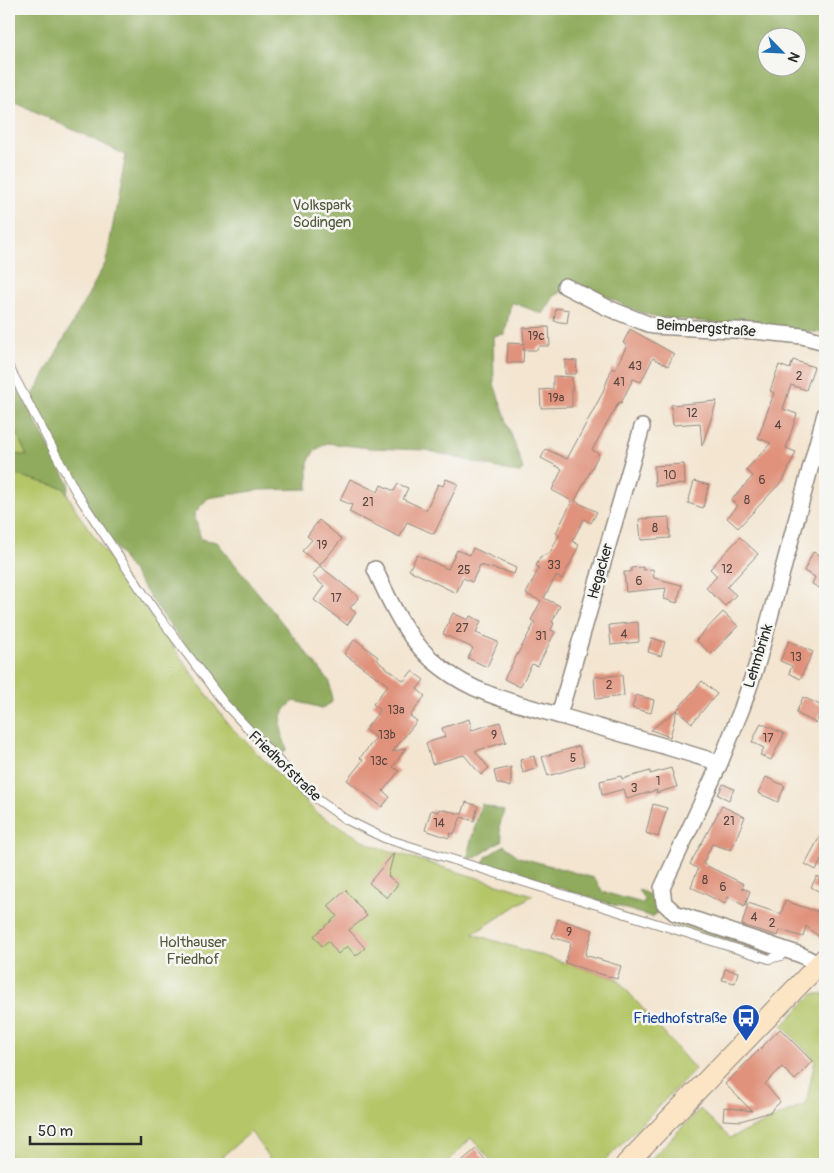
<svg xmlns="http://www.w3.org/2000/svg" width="834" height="1173" viewBox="0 0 834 1173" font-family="Pangolin,sans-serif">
<rect width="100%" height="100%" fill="#f6f6f2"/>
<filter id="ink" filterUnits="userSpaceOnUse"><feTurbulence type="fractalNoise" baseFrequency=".02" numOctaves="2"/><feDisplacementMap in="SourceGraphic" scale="10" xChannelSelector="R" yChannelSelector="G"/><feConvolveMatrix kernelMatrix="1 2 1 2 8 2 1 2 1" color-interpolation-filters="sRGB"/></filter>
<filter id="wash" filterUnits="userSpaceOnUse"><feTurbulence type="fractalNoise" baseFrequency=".0096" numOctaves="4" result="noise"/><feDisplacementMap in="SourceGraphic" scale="20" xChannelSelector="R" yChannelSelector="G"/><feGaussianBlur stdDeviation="1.12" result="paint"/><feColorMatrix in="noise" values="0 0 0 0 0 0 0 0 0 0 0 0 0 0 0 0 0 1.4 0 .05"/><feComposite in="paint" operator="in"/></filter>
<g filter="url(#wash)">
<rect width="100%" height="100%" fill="#f3e5d0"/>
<path fill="#b5c669" stroke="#70784a" d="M 9,416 L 27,456 L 9,453 Z
M 9,473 L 64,488 L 79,515 L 228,724 L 318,814 L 371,845 L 533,895 L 473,934 L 617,979 L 695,1069 L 602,1164 L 494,1164 L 471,1138 L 446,1164 L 273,1164 L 251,1132 L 213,1164 L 9,1164 Z
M 669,918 L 772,952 L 768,953 L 670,923 Z
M 813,994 L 825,994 L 825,1164 L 646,1164 L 700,1109 L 730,1138 L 806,1104 L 815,1060 L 782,1026 Z"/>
<path fill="#90ab5d" stroke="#5e6b44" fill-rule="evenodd" d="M 9,9 L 825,9 L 825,333 L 655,317 C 627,309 604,294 576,283 L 572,295 L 561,292 L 555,295 L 543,314 L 511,302 L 505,334 L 493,336 L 494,384 L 523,469 L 518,473 L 426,450 L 369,448 L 327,443 L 314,451 L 308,463 L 308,489 L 259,490 L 208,498 L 194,514 L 201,539 L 217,542 L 330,682 L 332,702 L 322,708 L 295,701 C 276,711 280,731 287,749 L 279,756 L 226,701 L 157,607 L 83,500 L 30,401 L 106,262 L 126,155 L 9,99 ZM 766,38 L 796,38 L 796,68 L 766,68 Z
M 9,373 L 69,484 L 67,494 L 64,488 L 9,473 L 9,453 L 27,456 L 9,416 Z
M 481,804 L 504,811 L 499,828 L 502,840 L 477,857 L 468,859 L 469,848 Z
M 504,845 L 519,857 L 594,878 L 603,892 L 642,903 L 645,900 L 638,890 C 650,894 659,899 659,912 L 652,917 L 483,864 L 486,857 Z"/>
<g id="blocks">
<path fill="#e0927b" d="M 556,308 L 569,310 L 567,323 L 554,321 Z
M 549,327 L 550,346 L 540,346 L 536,350 L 524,350 L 524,347 L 523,363 L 507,363 L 508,343 L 524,344 L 523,328 Z
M 630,329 L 674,354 L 668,366 L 653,358 L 641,382 L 633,379 L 621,403 L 619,402 L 592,450 L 599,454 L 575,501 L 597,512 L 591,523 L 584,519 L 572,541 L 579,545 L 571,562 L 562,579 L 556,576 L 544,598 L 560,606 L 552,622 L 554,623 L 551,630 L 555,632 L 538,666 L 532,664 L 520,687 L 504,679 L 535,622 L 531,620 L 541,601 L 526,594 L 539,568 L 536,566 L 540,557 L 550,553 L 559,535 L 556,533 L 572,501 L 552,490 L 562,469 L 541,458 L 546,449 L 567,459 L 602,394 L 612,368 L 615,370 L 627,345 L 623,343 Z
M 565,360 L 577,361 L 576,374 L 565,374 Z
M 793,360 L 814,367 L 806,390 L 791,385 L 783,409 L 797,414 L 786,448 L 796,452 L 784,479 L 738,528 L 727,518 L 738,506 L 731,500 L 753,476 L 746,470 L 771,443 L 758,438 L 774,393 L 770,391 L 779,365 L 790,369 Z
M 553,376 L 572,377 L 572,407 L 541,408 L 540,390 L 553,389 Z
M 717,401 L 702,446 L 700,423 L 673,425 L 671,405 Z
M 684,464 L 685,484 L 655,486 L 654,466 Z
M 350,479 L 378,492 L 381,485 L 394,491 L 398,484 L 408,488 L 403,499 L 426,510 L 438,484 L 443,486 L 446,479 L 458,484 L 434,534 L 407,522 L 400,537 L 349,512 L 352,505 L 340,500 Z
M 694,481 L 709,485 L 703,508 L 688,503 Z
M 669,517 L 670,538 L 641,540 L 639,519 Z
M 319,520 L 342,539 L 320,565 L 302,551 L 312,540 L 307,536 Z
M 740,537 L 758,554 L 727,587 L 736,595 L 725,606 L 706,588 L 717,576 L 710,569 Z
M 473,548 L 516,568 L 514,574 L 480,565 L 472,582 L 463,578 L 456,593 L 409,570 L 417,555 L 448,569 L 457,550 L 470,555 Z
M 813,552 L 824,557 L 825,554 L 825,591 L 812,584 L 815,577 L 804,571 Z
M 320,566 L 359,597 L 350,608 L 356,613 L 347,625 L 314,600 L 324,586 L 312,576 Z
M 643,567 L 643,570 L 653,569 L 654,578 L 682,585 L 677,603 L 664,599 L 666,588 L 626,592 L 624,572 L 631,572 L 631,568 Z
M 723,612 L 738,626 L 711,654 L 696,640 Z
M 453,613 L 468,620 L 470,616 L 481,621 L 476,633 L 498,642 L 487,667 L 468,658 L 473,648 L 443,634 Z
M 638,622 L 639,642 L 611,645 L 609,625 Z
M 652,638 L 665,642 L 661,656 L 648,652 Z
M 355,639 L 378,657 L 377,659 L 381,664 L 404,681 L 412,671 L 424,680 L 417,689 L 425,696 L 410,716 L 417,721 L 392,752 L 406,748 L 393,767 L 399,771 L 383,791 L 390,797 L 382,807 L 347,780 L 363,760 L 360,758 L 376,738 L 365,730 L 380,710 L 373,704 L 388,685 L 344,654 Z
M 789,641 L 813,652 L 800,679 L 789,673 L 792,666 L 780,661 Z
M 622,675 L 624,696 L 596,699 L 594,677 Z
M 702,681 L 717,694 L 692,723 L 677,710 L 670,737 L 651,730 L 677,710 Z
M 636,695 L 654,700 L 651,713 L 632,708 Z
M 803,697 L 824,707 L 816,723 L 796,713 Z
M 469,719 L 472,730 L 500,722 L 506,742 L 475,751 L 489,768 L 481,775 L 464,755 L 432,764 L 426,743 L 445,737 L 442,728 Z
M 761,723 L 784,734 L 771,760 L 760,755 L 764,748 L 752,742 Z
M 579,746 L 585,765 L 548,776 L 542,757 Z
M 534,756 L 537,768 L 523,773 L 520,760 Z
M 511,767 L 511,787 L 497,783 L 494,771 Z
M 671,768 L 677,787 L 656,793 L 657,790 L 627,799 L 624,789 L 602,795 L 600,781 L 621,776 L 622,779 L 650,771 L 650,774 Z
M 766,777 L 785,786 L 778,802 L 758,793 Z
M 723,784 L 734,789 L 729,800 L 718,795 Z
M 466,802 L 478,806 L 474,821 L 461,817 L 454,834 L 450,833 L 449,838 L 425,830 L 431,810 L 438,812 L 439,809 L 462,814 Z
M 653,804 L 667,808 L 658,837 L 646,833 Z
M 722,806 L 745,817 L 731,850 L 712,844 L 703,864 L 744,884 L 742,888 L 750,891 L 745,906 L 728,897 L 725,904 L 691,887 L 698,869 L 690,864 Z
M 825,827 L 825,853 L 816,870 L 805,864 Z
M 394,853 L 388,876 L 398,884 L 387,898 L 369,883 Z
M 817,876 L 825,880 L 825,895 L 811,887 Z
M 346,890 L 367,916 L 349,930 L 365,948 L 356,956 L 347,946 L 338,954 L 328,941 L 322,946 L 314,936 L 337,916 L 328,906 Z
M 785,901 L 825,914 L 825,942 L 806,926 L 803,937 L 780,930 L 778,936 L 742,925 L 748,903 L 781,914 Z
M 558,919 L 593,930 L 585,955 L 621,966 L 617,979 L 565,963 L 571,943 L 552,937 Z
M 725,969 L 738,972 L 735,983 L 722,980 Z
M 780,1029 L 812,1061 L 795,1080 L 782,1067 L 765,1084 L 780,1102 L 770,1112 L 741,1121 L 723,1120 L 724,1107 L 752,1111 L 725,1084 Z
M 476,1149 L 489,1164 L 458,1164 Z"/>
</g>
</g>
<g filter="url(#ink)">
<use href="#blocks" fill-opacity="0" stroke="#8f887e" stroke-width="1"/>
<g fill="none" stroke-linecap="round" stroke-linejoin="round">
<defs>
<path id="lane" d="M 9,367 L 76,492 L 155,611 L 224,703 L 310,794 L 345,819 L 384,838 L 769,959 L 781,956 L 784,949"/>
<path id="street" d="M 565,286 L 608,308 L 653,326 L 754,331 L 802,336 L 825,342
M 825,414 L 758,661 L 742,708 L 720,763 L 662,888 L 664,903 L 675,913 L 801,955 L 825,968
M 375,569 C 391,605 409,644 442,668 C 477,696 521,704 564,717 C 616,732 668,747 720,763
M 559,715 L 642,427"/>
<path id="secondary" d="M 626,1164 L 825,958"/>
</defs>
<use href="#lane" stroke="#8f887e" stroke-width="10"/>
<use href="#street" stroke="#8f887e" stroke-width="18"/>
<use href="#secondary" stroke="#8f887e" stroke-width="22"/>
<use href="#lane" stroke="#fff" stroke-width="8"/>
<use href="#street" stroke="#fff" stroke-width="15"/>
<use href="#secondary" stroke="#fce5c4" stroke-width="20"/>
</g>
</g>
<defs>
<symbol id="bus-pin" viewBox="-11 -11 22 30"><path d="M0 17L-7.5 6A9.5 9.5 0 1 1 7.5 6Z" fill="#1a4fb4" stroke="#f6f6f2"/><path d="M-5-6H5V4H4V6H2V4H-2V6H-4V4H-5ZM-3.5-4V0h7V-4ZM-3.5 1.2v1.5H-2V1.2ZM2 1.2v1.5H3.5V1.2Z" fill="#fff"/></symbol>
</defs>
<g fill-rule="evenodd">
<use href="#bus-pin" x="730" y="1002" width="32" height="43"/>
</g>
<g text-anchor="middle" stroke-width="5" stroke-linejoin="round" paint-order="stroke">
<g font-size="12" fill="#58453f">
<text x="536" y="340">19c</text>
<text x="635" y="370">43</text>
<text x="799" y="380">2</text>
<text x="619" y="386">41</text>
<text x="556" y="402">19a</text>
<text x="692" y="417">12</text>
<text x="778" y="429">4</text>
<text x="670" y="479">10</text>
<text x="762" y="484">6</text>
<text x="747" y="504">8</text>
<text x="368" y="506">21</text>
<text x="655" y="532">8</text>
<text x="322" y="549">19</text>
<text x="554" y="569">33</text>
<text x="727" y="573">12</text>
<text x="464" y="574">25</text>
<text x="639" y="585">6</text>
<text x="336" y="602">17</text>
<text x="462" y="632">27</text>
<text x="624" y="638">4</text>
<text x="541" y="640">31</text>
<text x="796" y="661">13</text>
<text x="609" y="689">2</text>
<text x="396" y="714">13a</text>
<text x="387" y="739">13b</text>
<text x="494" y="739">9</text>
<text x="768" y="742">17</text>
<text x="573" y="762">5</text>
<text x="379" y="765">13c</text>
<text x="658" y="785">1</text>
<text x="634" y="792">3</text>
<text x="729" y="825">21</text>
<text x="439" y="827">14</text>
<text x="705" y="884">8</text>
<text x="723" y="891">6</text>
<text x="754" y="921">4</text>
<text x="772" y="927">2</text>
<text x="569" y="936">9</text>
</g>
<g font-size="15" fill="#545a3e" stroke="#f6f6f2">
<text x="322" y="210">Volkspark<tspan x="322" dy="17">Sodingen</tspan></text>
<text x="193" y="947">Holthauser<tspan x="193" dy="17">Friedhof</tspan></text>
</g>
<g font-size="15" fill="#2b2b2b" stroke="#f6f6f2">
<text transform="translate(706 328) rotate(4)" y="5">Beimbergstraße</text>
<text transform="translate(600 571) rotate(-74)" y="5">Hegacker</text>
<text transform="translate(758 656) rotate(-73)" y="5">Lehmbrink</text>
<text transform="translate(285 766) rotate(44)" y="5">Friedhofstraße</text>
</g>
<g font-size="15" fill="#164399" stroke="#f6f6f2" text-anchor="end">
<text x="727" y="1023">Friedhofstraße</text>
</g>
</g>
<rect width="834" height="1173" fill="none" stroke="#f6f6f2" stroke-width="30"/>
<g transform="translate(782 52) rotate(114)"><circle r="24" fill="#f6f6f2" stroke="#a5a5a2"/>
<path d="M0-4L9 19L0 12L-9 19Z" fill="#1f6fb2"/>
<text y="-8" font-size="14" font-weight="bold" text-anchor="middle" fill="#2b2b2b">N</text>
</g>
<path d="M30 1136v8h111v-8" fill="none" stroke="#2b2b2b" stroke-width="2.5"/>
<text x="38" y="1136" font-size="15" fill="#2b2b2b" stroke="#f6f6f2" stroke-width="4" paint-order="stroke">50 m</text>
</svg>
